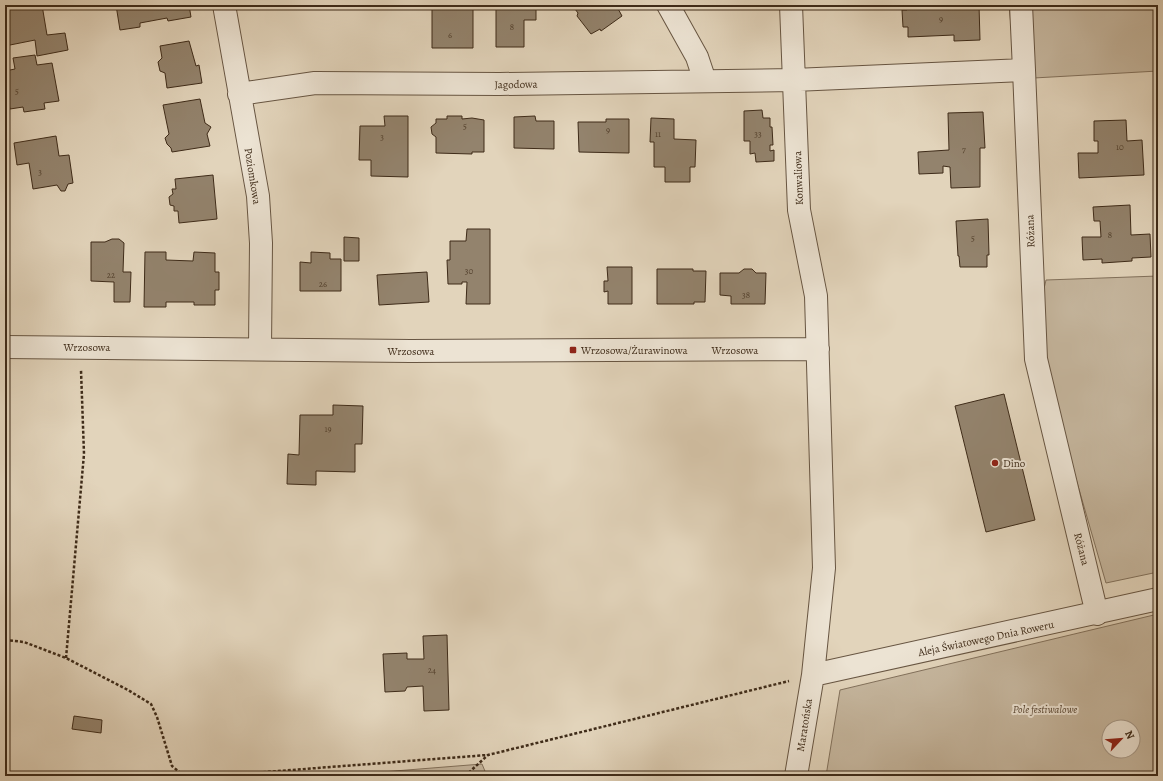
<svg xmlns="http://www.w3.org/2000/svg" width="1163" height="781" viewBox="0 0 1163 781" font-family="Alegreya,serif">
<rect width="100%" height="100%" fill="#e2d4bb"/>
<filter id="stains"><feTurbulence type="fractalNoise" baseFrequency=".005" numOctaves="4"/><feColorMatrix values="0 0 0 0 .2 0 0 0 0 .09 0 0 0 0 .02 0 0 0 .5 -.17"/></filter>
<radialGradient id="worn" r=".72"><stop offset=".6" stop-color="#630" stop-opacity="0"/><stop offset="1" stop-color="#630" stop-opacity=".3"/></radialGradient>
<path fill="#c6b79f" stroke="#82715c" fill-rule="evenodd" d="M 1009,5 L 1158,5 L 1158,71 L 1016,79 Z
M 1158,276 L 1158,572 L 1106,583 L 1034,333 L 1046,280 Z
M 1158,614 L 1158,776 L 826,776 L 840,690 ZM 1109,727 L 1133,727 L 1133,751 L 1109,751 Z
M 482,764 L 487,776 L 332,776 Z"/>
<path fill="#93836d" stroke="#3e2b19" d="M 5,5 L 42,5 L 47,35 L 65,33 L 68,50 L 37,56 L 35,40 L 5,46 Z
M 116,5 L 189,5 L 191,17 L 168,21 L 167,18 L 140,23 L 140,27 L 120,30 Z
M 496,5 L 536,5 L 536,20 L 524,20 L 524,47 L 496,47 Z
M 582,5 L 616,5 L 622,16 L 601,31 L 600,29 L 591,34 L 577,16 L 578,13 L 575,9 Z
M 907,5 L 979,5 L 980,40 L 954,41 L 954,35 L 908,37 L 908,27 L 903,27 L 902,10 L 907,10 Z
M 432,9 L 473,9 L 473,48 L 432,48 Z
M 189,41 L 196,66 L 199,65 L 202,83 L 167,88 L 165,73 L 160,71 L 158,62 L 162,58 L 160,46 Z
M 35,55 L 37,65 L 52,63 L 59,101 L 44,103 L 45,109 L 24,112 L 23,107 L 10,109 L 6,88 L 5,88 L 5,71 L 15,69 L 13,58 Z
M 200,99 L 205,123 L 211,127 L 207,134 L 210,146 L 172,152 L 171,148 L 167,144 L 165,138 L 169,134 L 163,105 Z
M 762,110 L 763,118 L 770,118 L 770,127 L 772,127 L 773,145 L 770,145 L 770,151 L 774,150 L 774,161 L 756,162 L 755,153 L 750,154 L 750,141 L 744,141 L 744,111 Z
M 983,112 L 985,148 L 980,148 L 980,187 L 951,188 L 950,167 L 943,166 L 943,173 L 919,174 L 918,152 L 949,150 L 948,113 Z
M 384,116 L 408,116 L 408,177 L 371,176 L 371,160 L 359,160 L 360,126 L 385,126 Z
M 447,116 L 462,116 L 462,119 L 472,118 L 484,120 L 484,152 L 472,152 L 472,154 L 436,153 L 436,137 L 432,134 L 431,127 L 436,123 L 436,119 L 447,119 Z
M 535,116 L 536,121 L 554,121 L 554,149 L 514,148 L 514,117 Z
M 651,118 L 674,119 L 674,139 L 696,140 L 695,167 L 690,167 L 690,182 L 665,182 L 665,167 L 654,167 L 654,142 L 650,142 Z
M 606,119 L 629,119 L 629,153 L 579,152 L 578,122 L 606,122 Z
M 1126,120 L 1127,141 L 1142,140 L 1144,175 L 1079,178 L 1078,153 L 1098,153 L 1098,141 L 1094,141 L 1094,121 Z
M 56,136 L 59,156 L 69,155 L 73,183 L 68,184 L 65,191 L 61,191 L 57,185 L 33,189 L 29,163 L 17,165 L 14,143 Z
M 213,175 L 217,219 L 179,223 L 178,211 L 174,211 L 174,206 L 170,205 L 169,197 L 173,194 L 172,189 L 176,189 L 175,179 Z
M 1130,205 L 1131,235 L 1150,234 L 1151,257 L 1132,258 L 1132,261 L 1102,263 L 1102,259 L 1083,260 L 1082,237 L 1101,237 L 1100,221 L 1094,221 L 1093,207 Z
M 988,219 L 989,255 L 987,255 L 987,267 L 960,267 L 959,256 L 958,256 L 956,221 Z
M 467,229 L 490,229 L 490,304 L 466,304 L 467,282 L 462,282 L 462,284 L 448,284 L 447,260 L 450,260 L 450,241 L 466,241 Z
M 344,237 L 359,238 L 359,261 L 344,261 Z
M 112,239 L 119,239 L 124,243 L 123,272 L 131,272 L 130,302 L 114,302 L 114,282 L 91,281 L 91,242 L 105,242 Z
M 145,252 L 166,252 L 166,260 L 193,261 L 194,252 L 215,253 L 215,272 L 219,272 L 219,290 L 215,290 L 215,305 L 194,305 L 194,302 L 166,302 L 166,307 L 144,307 Z
M 311,252 L 330,253 L 330,259 L 341,259 L 341,291 L 300,291 L 300,262 L 311,263 Z
M 607,267 L 632,267 L 632,304 L 608,304 L 608,291 L 604,292 L 604,281 L 608,281 Z
M 657,269 L 693,269 L 693,271 L 706,271 L 705,302 L 694,302 L 694,304 L 657,304 Z
M 744,269 L 752,269 L 756,273 L 766,273 L 765,304 L 731,304 L 731,296 L 720,295 L 720,273 L 739,273 Z
M 427,272 L 429,302 L 379,305 L 377,275 Z
M 1004,394 L 1035,520 L 986,532 L 955,406 Z
M 333,405 L 363,406 L 362,444 L 355,444 L 355,472 L 316,471 L 316,485 L 287,484 L 288,454 L 299,455 L 300,415 L 333,415 Z
M 447,635 L 449,710 L 424,711 L 423,686 L 407,687 L 405,691 L 385,692 L 383,654 L 407,653 L 407,659 L 424,659 L 423,636 Z
M 74,716 L 102,720 L 101,733 L 72,729 Z"/>
<g fill="none" stroke-linecap="round" stroke-linejoin="round">
<defs>
<path id="minor" d="M 224,5 L 258,196 L 261,243 L 260,349
M 668,5 L 697,57 L 705,81
M 791,5 L 799,210 L 816,296 L 824,568 L 813,675 L 796,776
M 1021,5 L 1024,70
M 239,94 L 315,83 L 500,84 L 794,80 L 1024,70 L 1036,359 L 1097,614
M 5,347 L 411,351 L 818,349
M 813,675 L 1158,599"/>
</defs>
<use href="#minor" stroke="#675542" stroke-width="24"/>
<path stroke="#3e2b19" stroke-width="2.5" stroke-dasharray="3 2" stroke-linecap="butt" d="M 5,640 L 24,642 L 66,658 L 128,690 L 151,704 L 157,717 L 172,766 L 184,776
M 66,658 L 84,454 L 81,370
M 213,776 L 487,755
M 465,776 L 488,755 L 789,681"/>
<use href="#minor" stroke="#ece3d3" stroke-width="22"/>
</g>
<g fill="#8f2418" stroke="#ece3d3" stroke-width="1.5">
<rect x="569" y="346" width="8" height="8" rx="2"/>
<circle cx="995" cy="463" r="4"/>
</g>
<g text-anchor="middle" stroke-width="4" stroke-linejoin="round" paint-order="stroke">
<g font-size="9" fill="#53412e">
<text x="941" y="22">9</text>
<text x="512" y="30">8</text>
<text x="450" y="38">6</text>
<text x="17" y="94">5</text>
<text x="465" y="129">5</text>
<text x="608" y="133">9</text>
<text x="658" y="137">11</text>
<text x="758" y="137">33</text>
<text x="382" y="140">3</text>
<text x="1120" y="150">10</text>
<text x="964" y="152">7</text>
<text x="40" y="175">3</text>
<text x="1110" y="238">8</text>
<text x="973" y="241">5</text>
<text x="469" y="274">30</text>
<text x="111" y="278">22</text>
<text x="323" y="287">26</text>
<text x="746" y="298">38</text>
<text x="328" y="432">19</text>
<text x="432" y="673">24</text>
</g>
<g font-size="11" fill="#3e2b19" stroke="#ece3d3">
<text transform="translate(516 84) rotate(-1)" y="4">Jagodowa</text>
<text transform="translate(253 176) rotate(81)" y="4">Poziomkowa</text>
<text transform="translate(798 178) rotate(-92)" y="4">Konwaliowa</text>
<text transform="translate(1030 231) rotate(-92)" y="4">Różana</text>
<text x="87" y="351">Wrzosowa</text>
<text x="735" y="354">Wrzosowa</text>
<text x="411" y="355">Wrzosowa</text>
<text transform="translate(1082 549) rotate(76)" y="4">Różana</text>
<text transform="translate(986 638) rotate(-12)" y="4">Aleja Światowego Dnia Roweru</text>
<text transform="translate(804 725) rotate(-81)" y="4">Maratońska</text>
</g>
<g font-size="11" fill="#3e2b19" stroke="#ece3d3" text-anchor="start">
<text x="581" y="354">Wrzosowa/Żurawinowa</text>
<text x="1003" y="467">Dino</text>
</g>
<g font-size="11" font-style="italic" fill="#594734" stroke="#ece3d3">
<text x="1045" y="713">Pole festiwalowe</text>
</g>
</g>
<rect width="1163" height="781" fill="none" stroke="#e2d4bb" stroke-width="20"/>
<rect x="6" y="6" width="1151" height="769" fill="none" stroke="#3e2b19" stroke-width="2"/>
<rect x="10" y="10" width="1143" height="761" fill="none" stroke="#3e2b19"/>
<g transform="translate(1121 739) rotate(64)"><circle r="19" fill="#ece3d3" stroke="#a69989"/>
<path d="M0-3L7 15L0 10L-7 15Z" fill="#8f2418"/>
<text y="-6" font-size="11" font-weight="bold" text-anchor="middle" fill="#3e2b19">N</text>
</g>
<rect width="100%" height="100%" filter="url(#stains)"/>
<rect width="100%" height="100%" fill="url(#worn)"/>
</svg>
